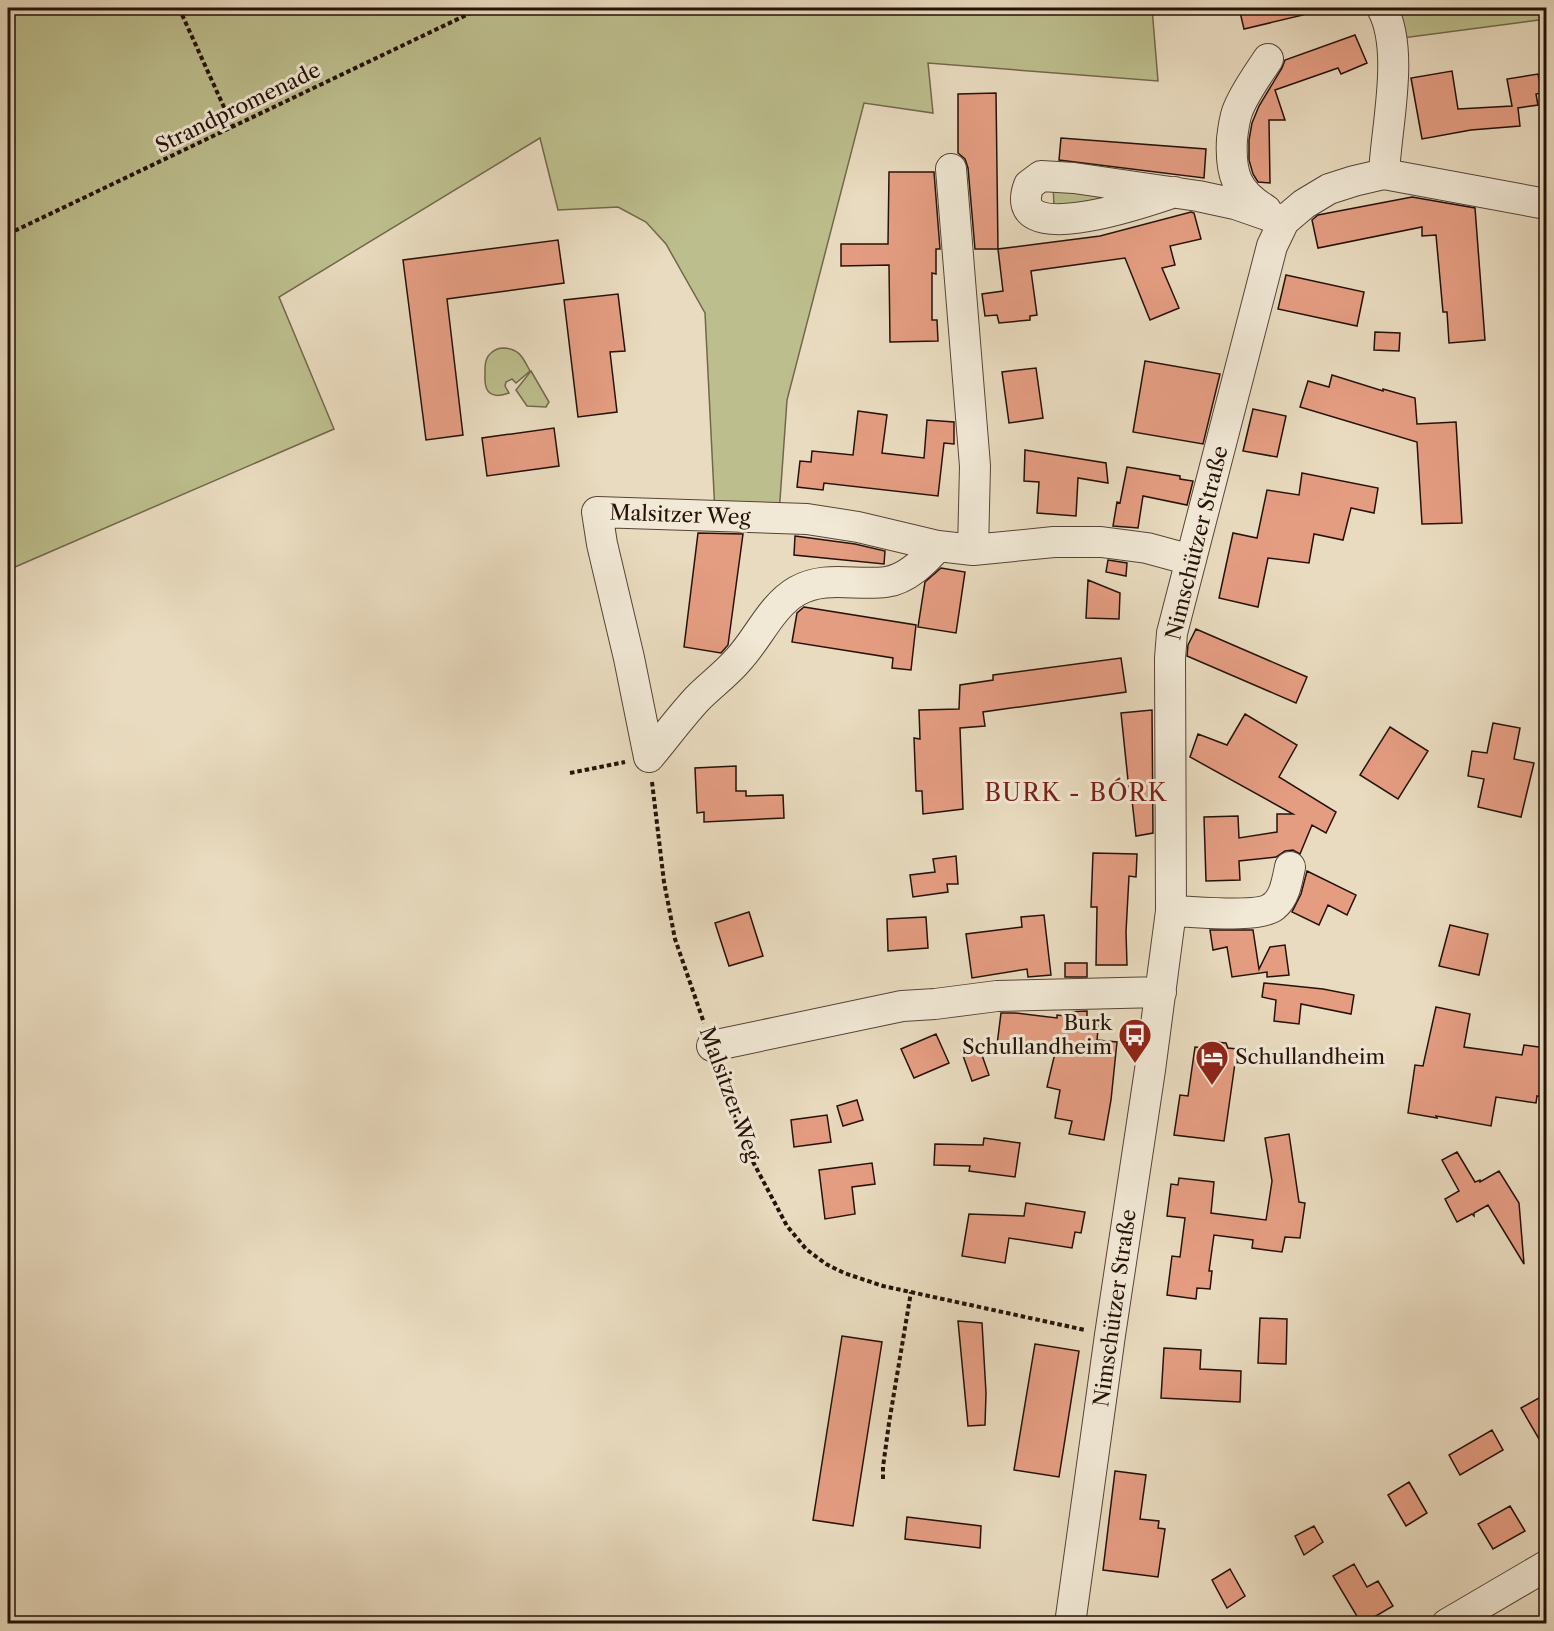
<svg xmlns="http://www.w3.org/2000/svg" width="1554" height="1631" viewBox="0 0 1554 1631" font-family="'Libre Caslon Text',serif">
<rect width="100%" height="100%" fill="#e9dbbf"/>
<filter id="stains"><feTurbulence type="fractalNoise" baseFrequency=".00333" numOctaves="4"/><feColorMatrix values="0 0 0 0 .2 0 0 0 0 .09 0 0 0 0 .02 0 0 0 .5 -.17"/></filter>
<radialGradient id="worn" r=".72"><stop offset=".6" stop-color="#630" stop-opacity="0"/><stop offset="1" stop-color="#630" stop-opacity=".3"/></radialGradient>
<path fill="#bdbe8d" stroke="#71684a" stroke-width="1.5" d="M 8,8 L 1152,8 L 1158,81 L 928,63 L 933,113 L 864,103 L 787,400 L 779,514 L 715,513 L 705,313 L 666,244 L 646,222 L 618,207 L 558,210 L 540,138 L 279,297 L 334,429 L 8,570 Z
M 1379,8 L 1546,8 L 1546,19 L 1395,39 Z
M 1053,183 L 1117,196 L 1054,207 Z
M 504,348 C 520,349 523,358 530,371 L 516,383 L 512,379 L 506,382 L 505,386 L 509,393 C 493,399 484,394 485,376 C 485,368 484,359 491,353 C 495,349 499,348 504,348 Z
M 531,371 L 549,402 L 546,407 L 527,406 L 516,390 Z"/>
<path fill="#e59d82" stroke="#251208" stroke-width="1.5" d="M 1239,8 L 1302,8 L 1303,15 L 1244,29 Z
M 1355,35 L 1367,63 L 1341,74 L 1338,68 L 1275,90 L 1285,120 L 1269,120 L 1270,183 L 1258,182 L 1253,174 L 1249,160 L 1249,140 L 1252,123 L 1259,106 L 1282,68 L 1285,60 Z
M 1452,71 L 1458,109 L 1512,106 L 1507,79 L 1538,74 L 1542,93 L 1536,94 L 1538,105 L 1518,108 L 1520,126 L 1471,130 L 1422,139 L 1411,78 Z
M 996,93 L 998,249 L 975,249 L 968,168 L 965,159 L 958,153 L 958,94 Z
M 1061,138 L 1206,149 L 1204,178 L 1059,160 Z
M 889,172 L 934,172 L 940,249 L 936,249 L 936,274 L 932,273 L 932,320 L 937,320 L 938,341 L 890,342 L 889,265 L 841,266 L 841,244 L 888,244 Z
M 1412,197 L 1475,208 L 1485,340 L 1449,343 L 1447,312 L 1443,312 L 1436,235 L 1422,236 L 1422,227 L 1318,248 L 1312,220 L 1318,215 Z
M 1191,212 L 1194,213 L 1201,239 L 1170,246 L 1175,265 L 1162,268 L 1179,308 L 1150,320 L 1125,258 L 1031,271 L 1037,315 L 1030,316 L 1030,320 L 999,323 L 997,315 L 985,316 L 982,294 L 1003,291 L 998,249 L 1100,236 Z
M 558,240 L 564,283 L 447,299 L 463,435 L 426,440 L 403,260 Z
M 1286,275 L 1364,292 L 1357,326 L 1278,309 Z
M 618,294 L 625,351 L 610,352 L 617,412 L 578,417 L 564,300 Z
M 1375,332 L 1400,333 L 1399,351 L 1374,350 Z
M 1145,361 L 1220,374 L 1203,444 L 1133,432 Z
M 1036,368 L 1043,418 L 1009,423 L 1002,372 Z
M 1332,375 L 1383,391 L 1383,389 L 1415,398 L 1417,424 L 1456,422 L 1462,523 L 1422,524 L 1417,442 L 1300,407 L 1308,381 L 1329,387 Z
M 1253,409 L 1286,416 L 1277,457 L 1243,451 Z
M 858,411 L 887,415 L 882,453 L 924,458 L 927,420 L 954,422 L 954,444 L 944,443 L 938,496 L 824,483 L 823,490 L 797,487 L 800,461 L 811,462 L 812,451 L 853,455 Z
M 554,428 L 559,466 L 487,476 L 482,438 Z
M 1025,450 L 1106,463 L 1108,483 L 1078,478 L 1076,516 L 1037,513 L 1039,482 L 1024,481 Z
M 1127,467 L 1180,476 L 1180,479 L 1193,481 L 1187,505 L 1143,496 L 1138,528 L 1113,526 L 1117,502 L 1120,503 Z
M 1302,473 L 1378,488 L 1374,513 L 1351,508 L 1343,540 L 1314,534 L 1309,563 L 1268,558 L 1258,607 L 1219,598 L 1233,533 L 1257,538 L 1267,490 L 1299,495 Z
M 698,533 L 743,534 L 728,645 L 721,653 L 684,647 Z
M 795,536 L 855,544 L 885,551 L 884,564 L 794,555 Z
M 1108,560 L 1127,563 L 1126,576 L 1106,572 Z
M 941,568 L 965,572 L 956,633 L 918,627 L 925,582 Z
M 1088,580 L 1120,593 L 1119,619 L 1086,618 Z
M 804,607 L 916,625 L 911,670 L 892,668 L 893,658 L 792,642 L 797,613 Z
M 1196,629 L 1307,677 L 1296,703 L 1187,656 L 1188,645 Z
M 1121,658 L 1126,692 L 983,712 L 985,726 L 960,728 L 963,809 L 923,814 L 922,791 L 916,791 L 914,738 L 920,739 L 919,710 L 959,709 L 960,685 L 993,680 L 993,675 Z
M 1152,710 L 1153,833 L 1136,836 L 1131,791 L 1129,790 L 1121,713 Z
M 1245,714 L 1297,745 L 1279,777 L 1336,812 L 1326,833 L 1312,825 L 1300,854 L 1293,850 L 1285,851 L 1276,857 L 1239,861 L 1240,880 L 1206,881 L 1204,817 L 1238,816 L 1239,838 L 1277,832 L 1277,814 L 1293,814 L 1190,757 L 1198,734 L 1227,745 Z
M 1493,723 L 1520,728 L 1514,759 L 1534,763 L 1521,817 L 1478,807 L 1484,779 L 1468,776 L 1472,751 L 1487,753 Z
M 1390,727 L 1428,751 L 1398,799 L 1360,775 Z
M 736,766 L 736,791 L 746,791 L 746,796 L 783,795 L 784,818 L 704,822 L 704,812 L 697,813 L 695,768 Z
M 1093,853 L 1137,854 L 1136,877 L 1129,876 L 1126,932 L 1127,965 L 1096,965 L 1097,907 L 1091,907 Z
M 956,856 L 958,884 L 947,884 L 948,892 L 913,897 L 910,875 L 935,872 L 933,859 Z
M 1307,871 L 1356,895 L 1347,915 L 1328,905 L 1319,925 L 1292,912 L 1301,894 Z
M 749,912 L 763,956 L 729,966 L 715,923 Z
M 1044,915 L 1051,975 L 1028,977 L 1027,969 L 972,978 L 966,934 L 1022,927 L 1021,917 Z
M 926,917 L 928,948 L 888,951 L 887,919 Z
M 1450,925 L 1488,934 L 1479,975 L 1439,966 Z
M 1210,930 L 1253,930 L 1259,969 L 1270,947 L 1285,945 L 1289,975 L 1267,977 L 1267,972 L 1232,977 L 1227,947 L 1213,950 Z
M 1065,963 L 1087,963 L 1087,977 L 1065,977 Z
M 1264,983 L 1323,989 L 1354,995 L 1351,1014 L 1301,1004 L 1299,1024 L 1274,1021 L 1276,1000 L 1262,997 Z
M 1436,1007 L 1470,1014 L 1464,1047 L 1522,1055 L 1524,1045 L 1546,1048 L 1546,1098 L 1537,1096 L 1536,1103 L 1496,1097 L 1491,1126 L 1436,1116 L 1437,1118 L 1408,1113 L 1415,1065 L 1423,1066 Z
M 1087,1011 L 1087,1018 L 1099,1019 L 1097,1040 L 1117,1042 L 1111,1100 L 1104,1140 L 1069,1134 L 1072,1121 L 1055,1118 L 1060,1090 L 1047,1087 L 1055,1053 L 997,1045 L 1001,1013 L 1015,1013 L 1057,1018 L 1057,1015 L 1065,1016 L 1065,1012 Z
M 936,1034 L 949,1063 L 914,1078 L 901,1049 Z
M 1214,1042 L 1226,1043 L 1228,1048 L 1237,1049 L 1224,1141 L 1174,1135 L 1180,1095 L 1188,1096 L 1195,1047 L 1207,1048 Z
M 978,1044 L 989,1075 L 972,1081 L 961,1050 Z
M 857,1100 L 863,1120 L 843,1126 L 837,1106 Z
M 827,1115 L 831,1142 L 794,1147 L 791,1120 Z
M 1289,1134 L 1299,1202 L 1305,1203 L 1300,1238 L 1285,1237 L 1282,1252 L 1252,1248 L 1253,1240 L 1214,1235 L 1209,1271 L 1212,1271 L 1210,1289 L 1197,1288 L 1196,1299 L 1167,1295 L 1172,1256 L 1180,1257 L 1185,1218 L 1167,1216 L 1171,1184 L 1178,1185 L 1179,1178 L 1214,1182 L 1211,1213 L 1266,1220 L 1272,1181 L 1265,1138 Z
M 984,1138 L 1020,1143 L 1015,1177 L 969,1171 L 970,1166 L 934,1165 L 935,1144 L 983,1145 Z
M 1457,1152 L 1475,1182 L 1480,1180 L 1480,1182 L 1499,1171 L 1519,1203 L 1524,1264 L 1488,1205 L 1474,1213 L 1474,1216 L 1472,1214 L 1457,1222 L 1445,1199 L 1459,1191 L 1442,1160 Z
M 872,1163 L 875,1184 L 852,1187 L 855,1214 L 825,1219 L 819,1170 Z
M 1026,1203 L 1085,1212 L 1081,1233 L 1075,1232 L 1072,1248 L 1009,1238 L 1005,1263 L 962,1256 L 969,1214 L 1024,1216 Z
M 1260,1318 L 1287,1319 L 1286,1364 L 1258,1363 Z
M 958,1321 L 982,1323 L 986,1393 L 985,1425 L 968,1426 Z
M 842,1336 L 882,1342 L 853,1526 L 813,1520 Z
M 1035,1344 L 1079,1351 L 1059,1477 L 1014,1470 Z
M 1164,1348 L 1201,1350 L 1200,1369 L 1241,1371 L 1240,1402 L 1161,1398 Z
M 1546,1394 L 1546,1451 L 1521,1408 Z
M 1492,1430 L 1503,1450 L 1460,1475 L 1449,1455 Z
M 1115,1471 L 1146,1475 L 1140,1519 L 1159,1521 L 1158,1528 L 1165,1529 L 1158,1577 L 1103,1570 Z
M 1409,1482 L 1427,1513 L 1406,1526 L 1388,1495 Z
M 1510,1506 L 1525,1531 L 1493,1549 L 1478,1524 Z
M 907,1517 L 981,1526 L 980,1548 L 905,1539 Z
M 1314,1526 L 1323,1542 L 1304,1555 L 1295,1536 Z
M 1354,1564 L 1367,1587 L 1378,1581 L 1393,1606 L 1364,1623 L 1361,1623 L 1333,1576 Z
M 1230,1569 L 1245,1596 L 1227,1608 L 1212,1580 Z"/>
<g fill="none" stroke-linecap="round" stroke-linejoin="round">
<defs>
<path id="minor" d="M 1382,8 C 1405,50 1386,127 1384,174
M 951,169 L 975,466 L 973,550
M 1175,192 C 1151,200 1003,253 1029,185 L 1041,176 L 1074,178 L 1198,196 L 1235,204 L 1284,221
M 1266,210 C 1236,192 1230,174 1232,139 C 1233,130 1234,121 1237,112 C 1244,93 1257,76 1268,59
M 649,757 L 629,658 L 602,544 L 597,512 L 807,519 L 858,527 L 938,546 L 973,550 L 1054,542 L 1101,542 L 1147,548 L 1191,560
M 649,757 C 665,738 681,716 698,698 C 711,685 726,674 738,660 C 758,639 771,606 797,591 C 825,575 856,586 886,582 C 907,579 925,561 938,546
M 1171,911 C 1192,911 1260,919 1274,906 C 1285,897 1287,881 1290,867
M 712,1046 L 902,1006 L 935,1004 L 997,996 L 1161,992
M 1070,1624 L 1110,1335 L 1150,1070 L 1171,911 L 1170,658 L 1172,633 L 1272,246 L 1284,221 L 1304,204 L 1329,189 L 1354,181 L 1384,174 L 1546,204
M 1447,1624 L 1546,1566"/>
</defs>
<use href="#minor" stroke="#564436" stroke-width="32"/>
<path stroke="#251208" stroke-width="4" stroke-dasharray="4.5 3" stroke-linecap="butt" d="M 179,8 L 233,127
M 8,234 L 481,8
M 570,773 L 625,762
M 652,782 L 664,882 L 675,939 L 704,1023
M 720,1070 L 742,1141 L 787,1226 L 806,1249 L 826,1264 L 844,1273 L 883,1286 L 1085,1330
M 883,1479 L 883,1467 L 889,1423 L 911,1292"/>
<use href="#minor" stroke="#f1e8d5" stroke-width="30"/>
</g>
<defs>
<symbol id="bus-pin" viewBox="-11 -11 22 30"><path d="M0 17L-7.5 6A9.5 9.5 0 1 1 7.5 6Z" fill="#8f2418" stroke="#f1e8d5"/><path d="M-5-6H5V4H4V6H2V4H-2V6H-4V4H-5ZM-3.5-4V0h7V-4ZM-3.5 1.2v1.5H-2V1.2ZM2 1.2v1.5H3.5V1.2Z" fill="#fff"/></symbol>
<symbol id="hotel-pin" viewBox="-11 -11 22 30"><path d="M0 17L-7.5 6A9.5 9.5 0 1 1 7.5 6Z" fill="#8f2418" stroke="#f1e8d5"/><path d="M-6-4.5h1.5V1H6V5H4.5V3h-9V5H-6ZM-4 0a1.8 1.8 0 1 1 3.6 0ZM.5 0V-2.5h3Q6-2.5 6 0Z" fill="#fff"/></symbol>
</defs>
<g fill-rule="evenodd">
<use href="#bus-pin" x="1116" y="1016" width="38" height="52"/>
<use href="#hotel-pin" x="1193" y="1038" width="38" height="52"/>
</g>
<g text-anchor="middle" stroke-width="6" stroke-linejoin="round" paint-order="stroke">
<g font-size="21" fill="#251208" stroke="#f1e8d5">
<text transform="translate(238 108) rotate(-26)" y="7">Strandpromenade</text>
<text transform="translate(680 515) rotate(2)" y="7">Malsitzer Weg</text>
<text transform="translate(1197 543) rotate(-76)" y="7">Nimschützer Straße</text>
<text transform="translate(730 1094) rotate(70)" y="7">Malsitzer Weg</text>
<text transform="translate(1115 1308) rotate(-82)" y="7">Nimschützer Straße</text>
</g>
<g font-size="21" fill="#251208" stroke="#f1e8d5" text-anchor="end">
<text x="1112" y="1030">Burk<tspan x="1112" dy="24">Schullandheim</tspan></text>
<text x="1235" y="1064" text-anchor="start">Schullandheim</text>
</g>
<g font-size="24" letter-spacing="1.5" fill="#7a1f14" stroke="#f1e8d5">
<text x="1076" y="801">BURK - BÓRK</text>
</g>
</g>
<rect width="1554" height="1631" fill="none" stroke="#e9dbbf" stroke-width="30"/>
<rect x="9" y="9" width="1536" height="1613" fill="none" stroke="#251208" stroke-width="3"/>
<rect x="15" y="15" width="1524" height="1601" fill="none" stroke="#251208" stroke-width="1.5"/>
<rect width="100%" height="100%" filter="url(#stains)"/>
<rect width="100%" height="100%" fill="url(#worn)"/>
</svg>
